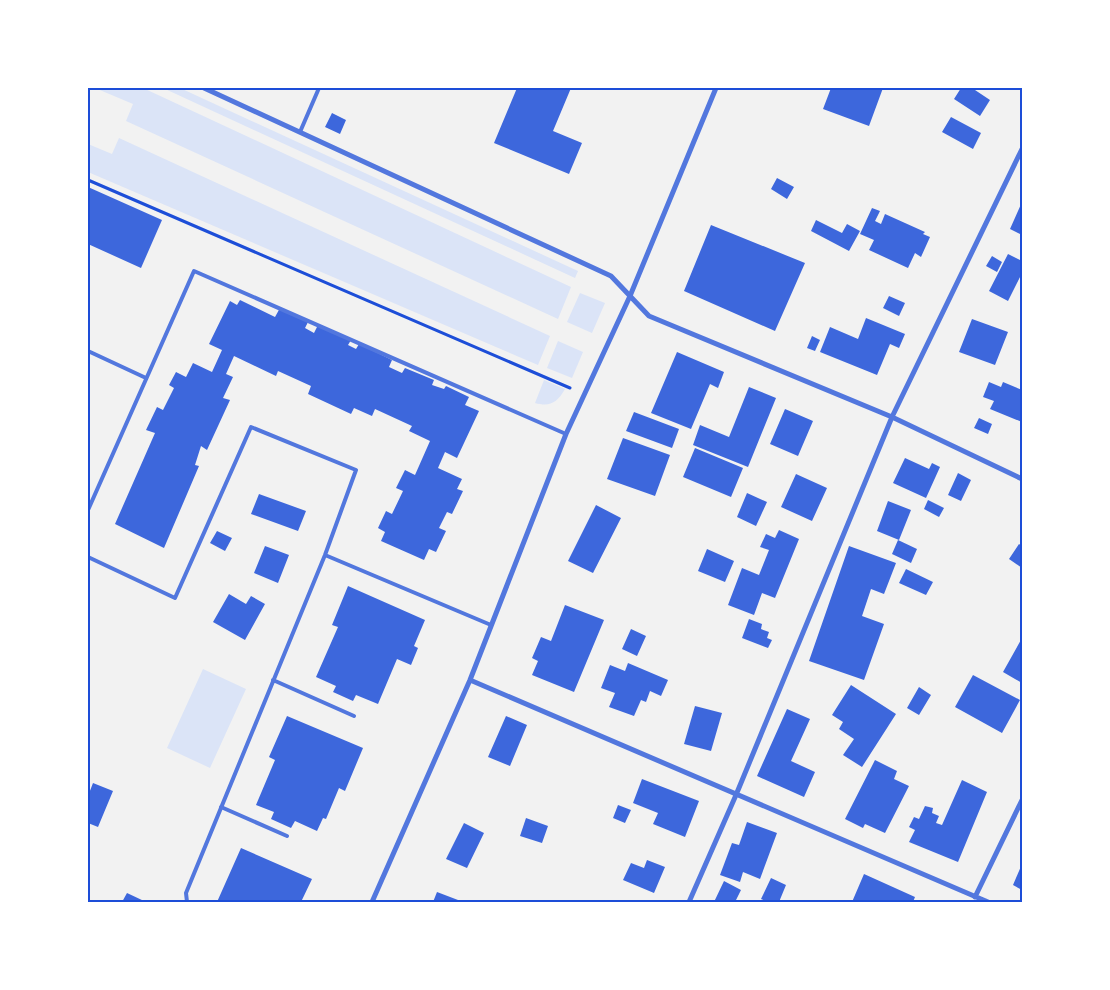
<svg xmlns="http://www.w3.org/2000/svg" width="1110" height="990" viewBox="0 0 1110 990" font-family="'Work Sans',sans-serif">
<rect width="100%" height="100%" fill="#f2f2f2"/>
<path fill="#dbe4f7" d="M 95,88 L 143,88 L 571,287 L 558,319 L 126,121 L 133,104 Z
M 163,88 L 180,88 L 578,271 L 575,278 Z
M 119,138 L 550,336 L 538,365 L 88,172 L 88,144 L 112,154 Z
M 580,293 L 605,303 L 592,333 L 567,322 Z
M 558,341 L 583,352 L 572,378 L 547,368 Z
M 544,380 L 565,389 C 557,403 550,407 535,403 Z
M 203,669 L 246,689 L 210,768 L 167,748 Z"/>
<path fill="#3d67dc" d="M 517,88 L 571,88 L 553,131 L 582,143 L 569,174 L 494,143 Z
M 831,88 L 883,88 L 869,126 L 823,109 Z
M 961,88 L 972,88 L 990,100 L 980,116 L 954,99 Z
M 332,113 L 346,120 L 340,134 L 325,127 Z
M 951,117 L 981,133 L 973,149 L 942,132 Z
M 777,178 L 794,187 L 787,199 L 771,189 Z
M 88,187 L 162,220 L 141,268 L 88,244 Z
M 1022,202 L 1022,235 L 1010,229 Z
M 872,208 L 880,211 L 875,221 L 881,224 L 885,214 L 925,232 L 923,234 L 930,237 L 921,257 L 915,253 L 908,268 L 869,250 L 874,240 L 860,234 Z
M 816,220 L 842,233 L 847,224 L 860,231 L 849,251 L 811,231 Z
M 711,225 L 805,263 L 775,331 L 684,291 Z
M 1008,254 L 1022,261 L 1022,273 L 1008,301 L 989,291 Z
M 992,256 L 1002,262 L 997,272 L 986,266 Z
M 889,296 L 905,303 L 899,316 L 883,308 Z
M 240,300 L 275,317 L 280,308 L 308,322 L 305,328 L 314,333 L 318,325 L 351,340 L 348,345 L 356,349 L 359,344 L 392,360 L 389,367 L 402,373 L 405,368 L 434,380 L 432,385 L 444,389 L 446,386 L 469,397 L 465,405 L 479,411 L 457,458 L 445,452 L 438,468 L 462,479 L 457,489 L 463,491 L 452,514 L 447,512 L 439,528 L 446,531 L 436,552 L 429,549 L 424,560 L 381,541 L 385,532 L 378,528 L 386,511 L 392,514 L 403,491 L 396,488 L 405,470 L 415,475 L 430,441 L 409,431 L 412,426 L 375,409 L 372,416 L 354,408 L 351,414 L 308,394 L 311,386 L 278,371 L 276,376 L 234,356 L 226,374 L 233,377 L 223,398 L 230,400 L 207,450 L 201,446 L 195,465 L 199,466 L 164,548 L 115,524 L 155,433 L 146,430 L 157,407 L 163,410 L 174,388 L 169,385 L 176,372 L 186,377 L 193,363 L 212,372 L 222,350 L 209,344 L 230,301 L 237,305 Z
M 866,318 L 905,334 L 899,348 L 890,344 L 877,375 L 820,352 L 830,327 L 858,339 Z
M 972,319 L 1008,332 L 995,365 L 959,352 Z
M 812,336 L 820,340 L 815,351 L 807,348 Z
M 677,352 L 724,372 L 718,388 L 710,384 L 691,429 L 651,413 Z
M 989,382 L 1001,387 L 1003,382 L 1022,390 L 1022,422 L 990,409 L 994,401 L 983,397 Z
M 749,387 L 776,398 L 748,467 L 693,445 L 700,425 L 729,437 Z
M 785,409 L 813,421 L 798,456 L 770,444 Z
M 634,412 L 679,429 L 672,448 L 626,431 Z
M 979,418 L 992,424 L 988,434 L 974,428 Z
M 623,438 L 670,455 L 655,496 L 607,479 Z
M 695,448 L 743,468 L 731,497 L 683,477 Z
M 905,458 L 929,469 L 932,463 L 940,467 L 926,498 L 893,483 Z
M 958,473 L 971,480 L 961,501 L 948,495 Z
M 796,474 L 827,488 L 812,521 L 781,507 Z
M 747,493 L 767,502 L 756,526 L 737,517 Z
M 259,494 L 306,511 L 298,531 L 251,514 Z
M 928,500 L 944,508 L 939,517 L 924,509 Z
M 888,501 L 911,510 L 899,540 L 877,531 Z
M 596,505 L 621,518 L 593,573 L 568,561 Z
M 779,530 L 799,539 L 775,598 L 762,593 L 754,615 L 728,605 L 742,568 L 759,575 L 769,550 L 760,547 L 766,534 L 775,538 Z
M 217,531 L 232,538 L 225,551 L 210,543 Z
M 898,540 L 917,549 L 911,563 L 892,554 Z
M 1019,544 L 1022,546 L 1022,568 L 1009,559 Z
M 265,546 L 289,555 L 278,583 L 254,573 Z
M 849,546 L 896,563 L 884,594 L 871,589 L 862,616 L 884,624 L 864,680 L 809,661 Z
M 707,549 L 734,561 L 725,582 L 698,571 Z
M 906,569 L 933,582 L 926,595 L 899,583 Z
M 348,586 L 425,620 L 414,646 L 418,648 L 411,665 L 397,659 L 378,704 L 356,695 L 353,701 L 333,692 L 336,686 L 316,677 L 338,627 L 332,625 Z
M 229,594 L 246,604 L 251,596 L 265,604 L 245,640 L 213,622 Z
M 565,605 L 604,620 L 574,692 L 532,675 L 538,661 L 532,658 L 541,637 L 551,641 Z
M 749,619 L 762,624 L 761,629 L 769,632 L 767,638 L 772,640 L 768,648 L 742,638 Z
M 631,629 L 646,636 L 637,656 L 622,649 Z
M 1022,638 L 1022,683 L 1003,672 Z
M 628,663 L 668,680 L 661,696 L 650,691 L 646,702 L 641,700 L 634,716 L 609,707 L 615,693 L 601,688 L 610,665 L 625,671 Z
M 973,675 L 1020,700 L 1002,733 L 955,707 Z
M 851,685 L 896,714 L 862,767 L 843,755 L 854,739 L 839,729 L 843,722 L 832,715 Z
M 919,687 L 931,695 L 919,715 L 907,708 Z
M 695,706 L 722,713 L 711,751 L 684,744 Z
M 787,709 L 810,719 L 791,761 L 815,772 L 804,797 L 757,776 Z
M 287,716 L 363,748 L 345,791 L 339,788 L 326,819 L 323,818 L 317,831 L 295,821 L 291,828 L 271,819 L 274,812 L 256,805 L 275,760 L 269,757 Z
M 506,716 L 527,725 L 510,766 L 488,757 Z
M 875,760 L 897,771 L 894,779 L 909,786 L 885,833 L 865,824 L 863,828 L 845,819 Z
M 642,779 L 699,801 L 685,837 L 653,824 L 658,813 L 633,803 Z
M 962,780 L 987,792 L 958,862 L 909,842 L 915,830 L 909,827 L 914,817 L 919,819 L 925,806 L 933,808 L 932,813 L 939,816 L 936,823 L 942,825 Z
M 93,783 L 113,791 L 98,827 L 88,823 L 88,796 Z
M 618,805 L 631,810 L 625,823 L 613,818 Z
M 526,818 L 548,826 L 542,843 L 520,836 Z
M 747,822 L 777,833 L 760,879 L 743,872 L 740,882 L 720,875 L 732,843 L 739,845 Z
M 464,823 L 484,833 L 467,868 L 446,859 Z
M 241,848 L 312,879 L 301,902 L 217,902 Z
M 647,860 L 665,867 L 654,893 L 623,880 L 631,863 L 644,868 Z
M 1022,864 L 1022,890 L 1013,885 Z
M 864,874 L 915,897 L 913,902 L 852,902 Z
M 771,878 L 786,885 L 779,902 L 768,902 L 761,899 Z
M 724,881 L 741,890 L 735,902 L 714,902 Z
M 437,892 L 458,900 L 457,902 L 433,902 Z
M 127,893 L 144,901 L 143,902 L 122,902 Z"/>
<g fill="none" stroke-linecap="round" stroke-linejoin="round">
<path stroke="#1d4ed8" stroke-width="3" d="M 88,180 L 570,388"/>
<path stroke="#5277de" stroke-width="4" d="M 300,132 L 319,88
M 88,351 L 146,378
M 88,510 L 194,271 L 566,434
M 325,555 L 491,625
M 88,557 L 175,598 L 251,427 L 356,470 L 325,555 L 186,893 L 187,902
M 273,680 L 354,716
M 221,807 L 287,836"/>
<path stroke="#5277de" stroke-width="5" d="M 204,88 L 611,276 L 649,316 L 892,417 L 1022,479
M 470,680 L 988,902
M 975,897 L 1022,800
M 372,902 L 470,680 L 566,434 L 630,296 L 716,88
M 689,902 L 736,795 L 892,417 L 1022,149"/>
</g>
<rect width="1110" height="990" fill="none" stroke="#ffffff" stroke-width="178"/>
<rect x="89" y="89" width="932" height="812" fill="none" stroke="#1d4ed8" stroke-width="2"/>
</svg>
